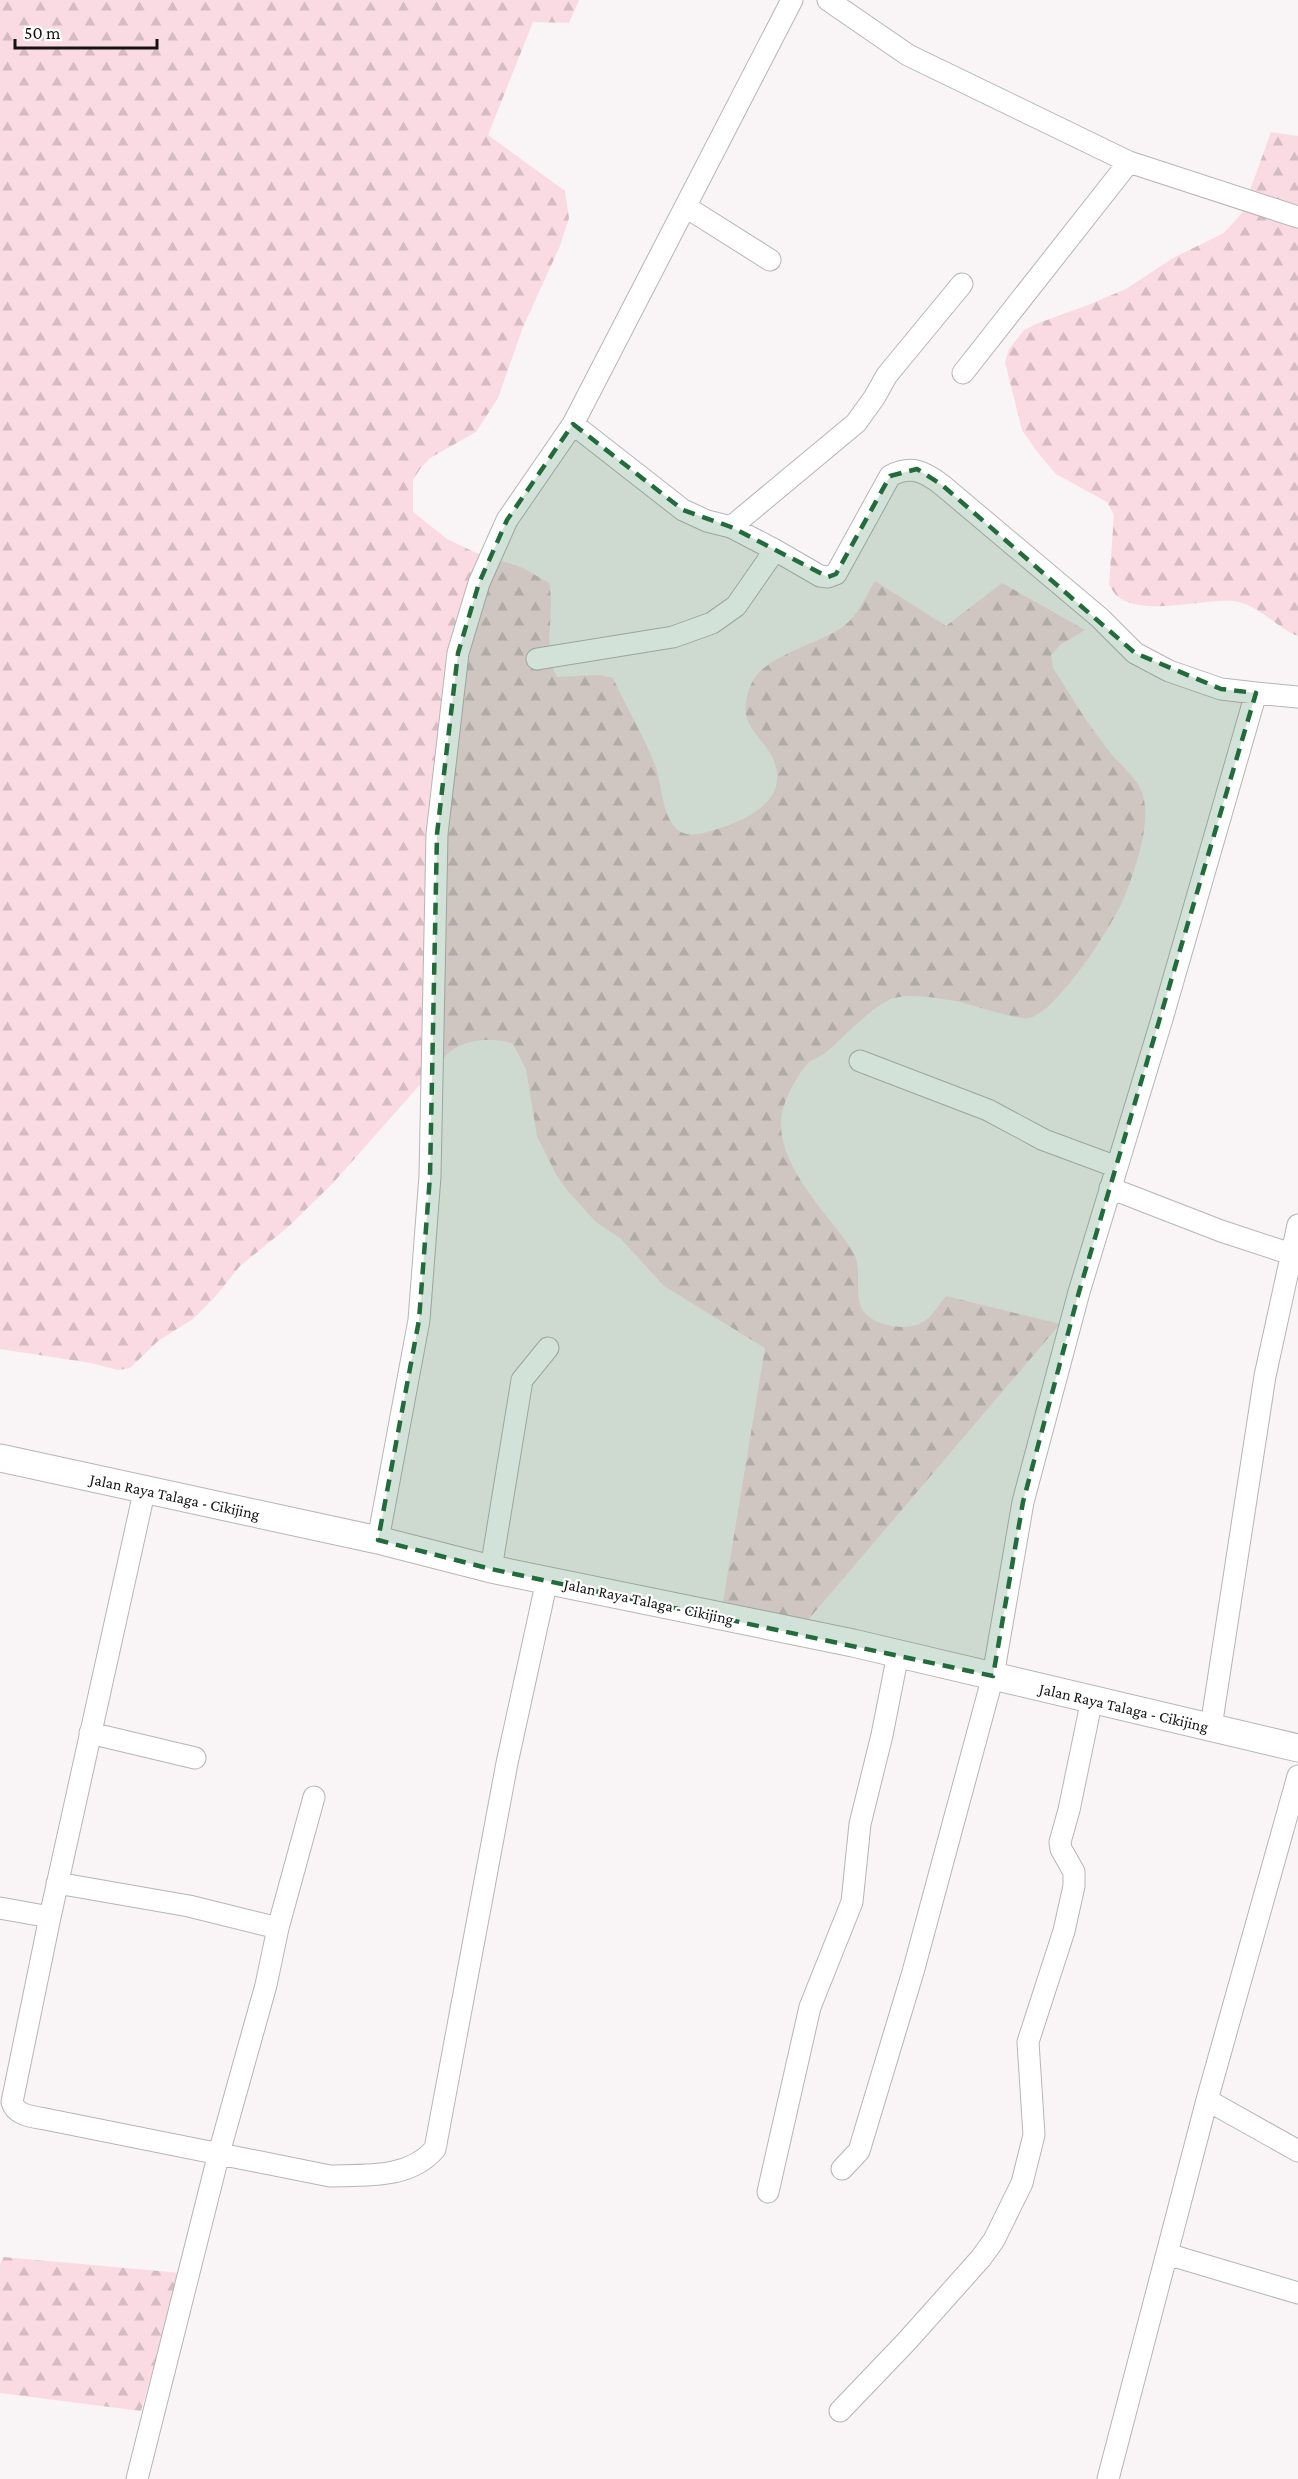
<svg xmlns="http://www.w3.org/2000/svg" width="1298" height="2479" viewBox="0 0 1298 2479" font-family="'Crimson Pro',serif">
<defs>
<pattern id="forest-firs" width="22" height="20" patternUnits="userSpaceOnUse" patternTransform="scale(1.5)"><rect width="22" height="20" fill="#fadbe3"/><path d="M5 1l3.5 6h-7zM16 11l3.5 6h-7z" fill="#d5bbc2"/></pattern>
</defs>
<rect width="100%" height="100%" fill="#f9f4f5"/>
<path fill="url(#forest-firs)" d="M 0,0 L 579,0 L 569,23 L 533,22 L 488,135 L 565,191 L 569,218 L 560,246 L 523,327 L 498,398 L 476,432 L 430,458 L 420,469 L 413,480 L 413,512 L 447,539 L 474,552 L 523,568 L 549,583 C 556,613 541,651 557,677 L 599,675 L 613,678 C 626,707 643,735 655,765 C 662,784 661,808 673,825 C 682,838 698,835 711,831 C 743,822 790,802 774,761 C 768,745 752,734 747,718 C 743,708 748,688 754,679 C 770,654 821,643 844,626 C 858,615 866,596 875,581 L 946,626 L 1002,583 L 1085,630 L 1060,645 L 1051,655 L 1053,668 C 1071,696 1088,725 1109,751 C 1120,766 1138,777 1143,796 C 1151,823 1136,867 1126,893 C 1117,919 1056,1015 1028,1018 C 1017,1020 971,1004 956,1001 C 937,998 913,993 894,998 C 876,1002 840,1041 825,1053 C 820,1057 812,1059 807,1064 C 799,1073 790,1090 786,1100 C 763,1154 825,1209 852,1250 C 863,1266 854,1290 861,1307 C 870,1327 910,1333 926,1320 C 934,1314 940,1303 946,1296 L 1060,1324 L 802,1627 L 723,1602 L 765,1348 L 664,1286 L 620,1238 L 596,1222 L 567,1190 L 557,1176 L 537,1136 L 526,1069 L 513,1044 C 492,1036 464,1039 447,1054 L 333,1183 L 288,1227 L 240,1266 L 215,1297 L 193,1319 L 158,1341 L 130,1368 L 118,1370 L 91,1363 L 0,1349 Z
M 1271,132 L 1298,136 L 1298,636 C 1275,627 1258,603 1232,601 C 1202,599 1141,617 1117,596 C 1114,593 1111,588 1109,584 L 1114,515 L 1107,502 L 1056,474 L 1038,453 L 1022,430 L 1005,362 L 1009,349 L 1024,330 L 1036,324 L 1088,305 L 1126,289 L 1173,258 L 1224,233 L 1242,213 Z
M 3,2257 L 181,2273 L 141,2411 L 0,2393 L 0,2265 Z"/>
<g fill="none" stroke-linecap="round" stroke-linejoin="round">
<defs>
<path id="minor" d="M 828,0 L 908,55 L 1129,162 L 1298,217
M 686,207 L 770,260
M 963,373 L 1129,162
M 573,424 L 683,510 L 707,521 L 731,527 L 775,550
M 731,527 L 856,423 L 874,398 L 887,375 L 962,284
M 537,659 L 673,637 L 712,623 L 736,606 L 775,550 L 820,576 L 828,577 L 836,574 L 890,476 C 911,465 924,471 942,485 L 1100,618 L 1135,653 L 1169,671 L 1221,689 L 1256,693
M 860,1061 L 988,1110 L 1044,1140 L 1117,1167
M 1110,1188 L 1221,1231 L 1291,1254
M 145,1488 L 50,1917 L 12,2102 C 16,2117 37,2117 50,2120 L 330,2176 C 366,2175 409,2179 435,2149 L 507,1763 L 547,1580
M 378,1540 L 419,1320 L 430,1176 L 437,834 L 458,653 L 479,583 L 507,520 L 573,424 L 792,0
M 491,1569 L 522,1380 L 548,1348
M 1211,1727 L 1265,1376 L 1298,1225
M 90,1733 L 195,1758
M 57,1883 L 189,1906 L 278,1928 L 266,1985 L 219,2153 L 137,2479
M 0,1908 L 50,1917
M 278,1928 L 314,1797
M 1207,2100 L 1298,2151
M 842,2169 L 859,2151 L 913,1972 L 993,1676 L 1023,1502 L 1079,1292 L 1162,1019 L 1256,693 L 1298,697
M 768,2192 L 810,2007 L 852,1902 L 860,1824 L 882,1735 L 898,1654
M 1167,2254 L 1298,2293
M 840,2411 L 907,2341 L 981,2258 L 994,2240 L 1022,2183 L 1034,2135 L 1028,2042 L 1064,1931 L 1074,1886 L 1074,1872 L 1061,1849 L 1060,1842 L 1069,1810 L 1092,1699
M 1108,2479 L 1207,2100 L 1298,1776"/>
<path id="major" d="M 0,1458 L 378,1540 L 491,1569 L 853,1643 L 1298,1748"/>
</defs>
<use href="#minor" stroke="#b9b4b5" stroke-width="23"/>
<use href="#major" stroke="#b9b4b5" stroke-width="29"/>
<use href="#minor" stroke="#fff" stroke-width="21"/>
<use href="#major" stroke="#fff" stroke-width="27"/>
</g>
<path fill="#216c3a" fill-opacity="0.2" stroke="#216c3a" stroke-width="4.5" stroke-dasharray="12 8" stroke-linejoin="round" d="M 573,424 L 683,510 L 731,527 L 828,577 L 836,574 L 890,476 L 917,469 L 942,485 L 1135,653 L 1221,689 L 1256,693 L 1079,1292 L 1023,1502 L 993,1676 L 491,1569 L 378,1540 L 419,1320 L 430,1176 L 437,834 L 458,653 L 479,583 L 507,520 Z"/>
<g text-anchor="middle" stroke-width="4.5" stroke-linejoin="round" paint-order="stroke">
<g font-size="16" fill="#151313" stroke="#fff">
<text transform="translate(175 1496) rotate(12)" y="6">Jalan Raya Talaga - Cikijing</text>
<text transform="translate(649 1601) rotate(12)" y="6">Jalan Raya Talaga - Cikijing</text>
<text transform="translate(1124 1707) rotate(13)" y="6">Jalan Raya Talaga - Cikijing</text>
</g>
</g>
<path d="M15 39v9h142v-9" fill="none" stroke="#151313" stroke-width="3"/>
<text x="24" y="39" font-size="18" fill="#151313" stroke="#ffffff" stroke-width="4.5" paint-order="stroke">50 m</text>
</svg>
